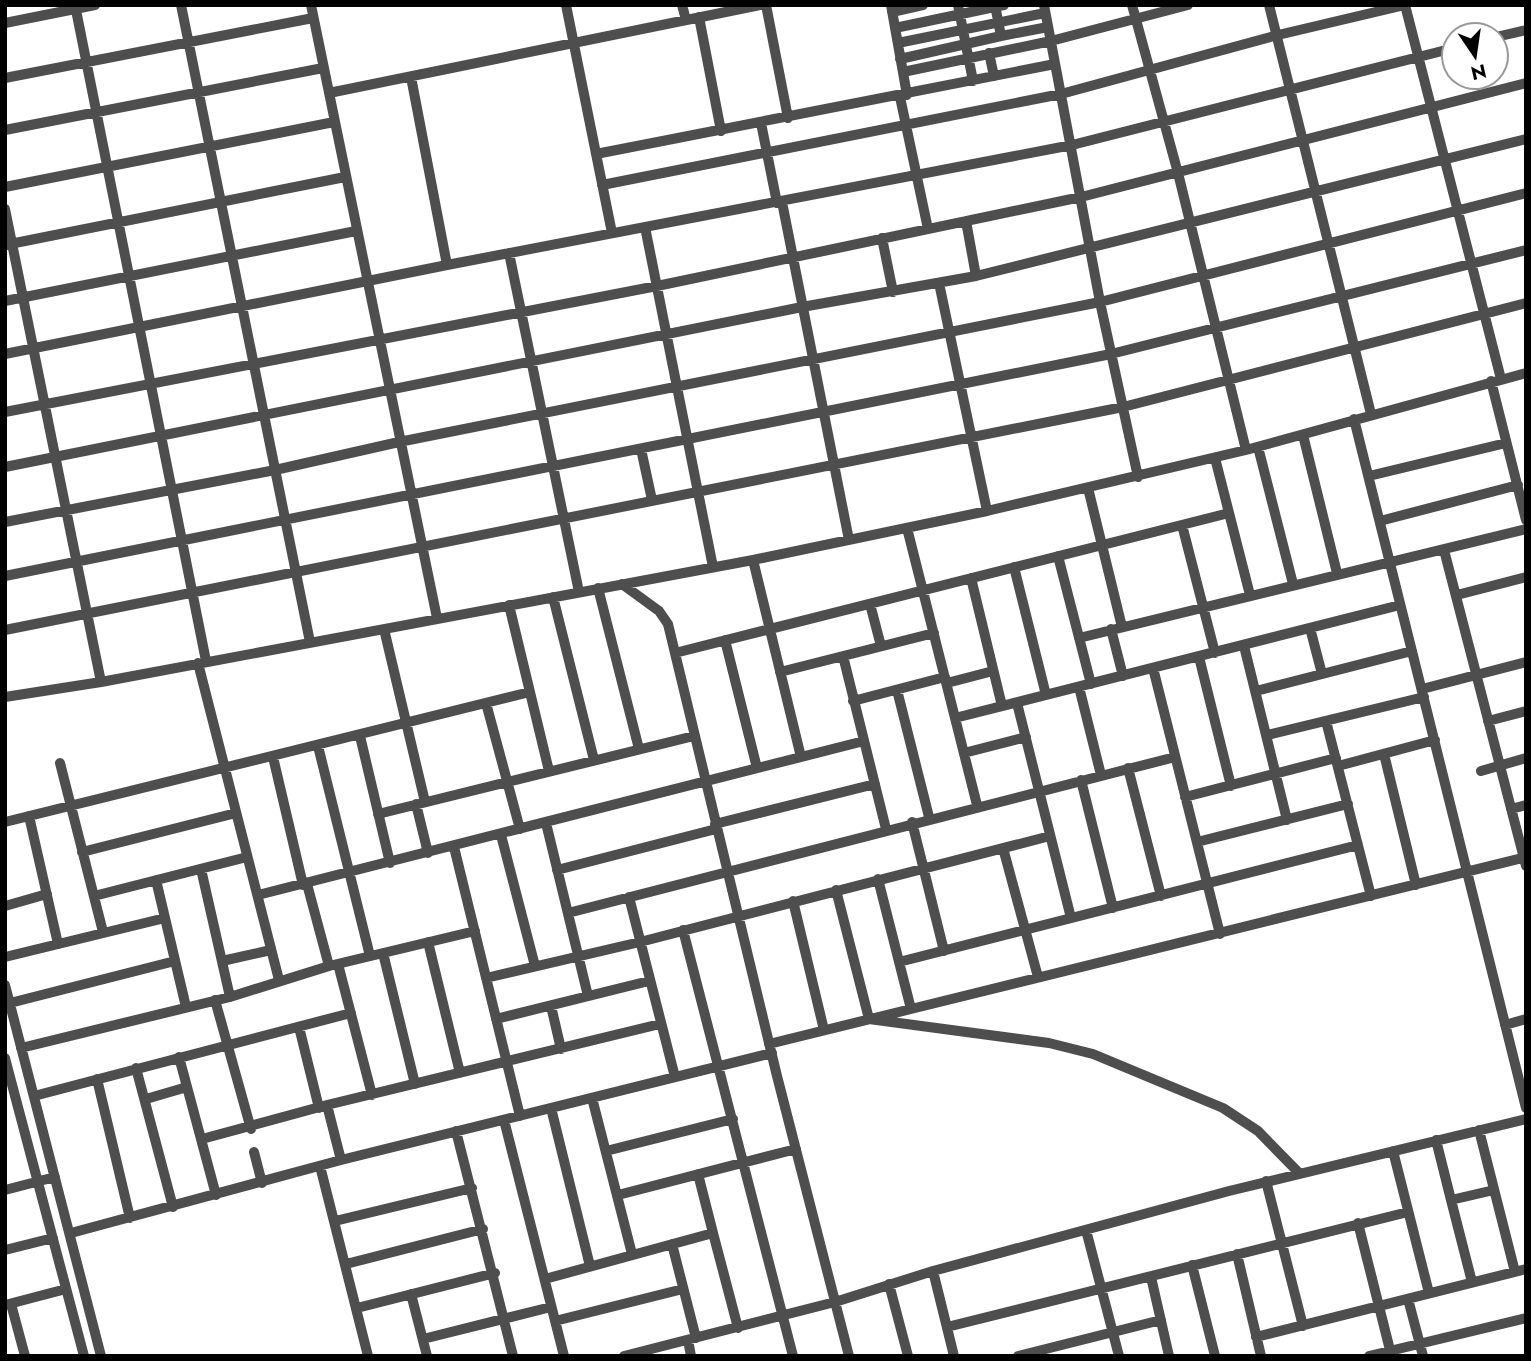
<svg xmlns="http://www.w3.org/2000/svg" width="1531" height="1361" viewBox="0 0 1531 1361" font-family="Jost,sans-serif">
<rect width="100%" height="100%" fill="#fff"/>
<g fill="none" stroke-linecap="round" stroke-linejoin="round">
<path stroke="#4e4e4e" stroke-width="10" d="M 75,5 L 206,661
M 181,5 L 310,642
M 311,5 L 437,618
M 566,5 L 612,233
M 682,5 L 686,20
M 766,5 L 788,118
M 891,5 L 907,95
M 958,5 L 973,81
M 995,5 L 1001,36 L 1048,27
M 1044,5 L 1100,302 L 1138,477
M 1132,5 L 1178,173 L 1246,450
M 1269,5 L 1371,414
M 1405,5 L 1501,379
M 892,12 L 923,5
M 699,17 L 721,131
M 5,23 L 95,5
M 895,28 L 1004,5
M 1496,37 L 1526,30
M 898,43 L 1045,13
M 989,53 L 994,76
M 900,59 L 1001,36
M 903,72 L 1051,41 L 1188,5
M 411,77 L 447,265
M 5,78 L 313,18
M 329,93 L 760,5
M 900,97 L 928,229
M 761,123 L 777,203
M 5,130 L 323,68
M 596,154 L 1055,64
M 602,185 L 1061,94 L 1278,35 L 1405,5
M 5,187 L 334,122
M 782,202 L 849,540
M 5,209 L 101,682
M 966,221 L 976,276
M 645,227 L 713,567
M 882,238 L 893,292
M 5,245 L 345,177
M 509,253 L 579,592
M 939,283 L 987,511
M 5,301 L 356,231
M 5,354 L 447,265 L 1072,145 L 1454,48
M 1491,381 L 1526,520
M 5,412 L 657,286 L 1081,197 L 1526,83
M 1354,419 L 1526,1108
M 1303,435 L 1337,573
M 1258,447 L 1293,584
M 641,449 L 652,500
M 1215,458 L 1250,595
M 5,467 L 802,307 L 976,276 L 1526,139
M 1369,476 L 1506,443
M 1088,488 L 1122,627
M 1380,521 L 1518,485
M 5,522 L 275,470 L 399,442 L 1100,302 L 1526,193
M 1182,525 L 1215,653
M 907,528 L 977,805
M 1444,550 L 1526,866
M 1058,556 L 1091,684
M 753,560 L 801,757
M 1014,567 L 1046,695
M 5,576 L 1111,354 L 1526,250
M 971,578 L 1002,706
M 622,584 L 659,611 L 668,624 L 777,1076 L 849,1356
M 598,588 L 639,749
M 1457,595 L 1526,577
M 553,597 L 594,760
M 870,604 L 881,646
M 509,605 L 549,771
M 1310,628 L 1322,674
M 384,629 L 425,802
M 1111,629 L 1123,676
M 5,630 L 1123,407 L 1526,303
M 1079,638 L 1526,529
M 725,640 L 757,768
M 1244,646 L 1287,820
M 675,653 L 1229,513
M 843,656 L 886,829
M 1199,657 L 1231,786
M 198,663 L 279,980
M 1153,668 L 1220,934
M 780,672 L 934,633
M 947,683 L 993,671
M 1079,687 L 1101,775
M 1422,689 L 1526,662
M 897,690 L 929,817
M 1256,691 L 1412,651
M 5,697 L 101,682 L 753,560 L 987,511 L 1246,450 L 1526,373
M 853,701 L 945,677
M 486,703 L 520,829
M 1017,703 L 1071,918
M 955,718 L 1400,605
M 1326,721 L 1371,896
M 1488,721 L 1526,711
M 1267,735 L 1424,697
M 360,736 L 390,863
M 318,746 L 370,956
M 964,753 L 1026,737
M 1384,754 L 1416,885
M 273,757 L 303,885
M 60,763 L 103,932
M 1338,766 L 1435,740
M 1128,768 L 1161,896
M 1481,771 L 1526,758
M 1081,780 L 1113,908
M 1185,797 L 1336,758
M 416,804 L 428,853
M 1511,809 L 1526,805
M 378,814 L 694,736
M 29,816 L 58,944
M 5,822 L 530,692
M 912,822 L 944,951
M 546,823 L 588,996
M 715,824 L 875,784
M 501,835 L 535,966
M 1197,842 L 1348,804
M 454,847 L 520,1116
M 1003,848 L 1038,977
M 82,852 L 236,813
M 201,869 L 230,997
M 557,870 L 716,829
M 307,884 L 329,966
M 836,890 L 869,1019
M 258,895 L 864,741
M 94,896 L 247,857
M 629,897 L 675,1077
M 793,901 L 824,1030
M 5,906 L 47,894
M 568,913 L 1175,757
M 165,918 L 186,1007
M 683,930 L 793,1356
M 428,942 L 460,1073
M 383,953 L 415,1084
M 5,957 L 165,918 L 156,880
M 222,961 L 271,950
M 899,962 L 1358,845
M 338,964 L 372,1095
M 486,978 L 640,942 L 1050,836
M 5,985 L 101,1356
M 215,1000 L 251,1129
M 10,1003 L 175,961
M 551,1006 L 561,1049
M 911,1009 L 1526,857
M 496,1019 L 649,981
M 869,1019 L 1049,1043 L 1093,1054 L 1223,1108 L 1258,1131 L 1300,1174
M 1505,1025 L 1526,1019
M 299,1027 L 319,1108
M 769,1044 L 911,1009 L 878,879
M 21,1048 L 230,997 L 329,966 L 475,931
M 179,1057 L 216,1195
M 5,1058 L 10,1077
M 136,1068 L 173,1207
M 5,1078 L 10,1077 L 84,1356
M 97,1079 L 130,1218
M 34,1096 L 351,1013
M 592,1098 L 632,1254
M 146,1099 L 187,1087
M 327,1105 L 341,1160
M 551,1108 L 590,1266
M 504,1120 L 564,1356
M 1479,1130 L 1515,1272
M 456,1131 L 513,1356
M 202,1139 L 327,1105 L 660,1024
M 1436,1140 L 1451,1200
M 606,1151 L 733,1119
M 1393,1151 L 1429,1293
M 254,1152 L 262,1183
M 320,1166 L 368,1356
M 698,1174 L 713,1233
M 1266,1181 L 1303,1326
M 5,1190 L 55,1177
M 618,1195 L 796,1149
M 335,1221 L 472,1188
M 1358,1223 L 1390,1350
M 1086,1230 L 1119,1356
M 71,1233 L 341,1160 L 772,1053
M 672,1244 L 696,1338
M 5,1250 L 53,1238
M 1237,1254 L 1261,1356
M 346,1264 L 483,1229
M 1192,1265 L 1215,1356
M 933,1271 L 954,1356
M 1151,1277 L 1169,1356
M 545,1279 L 713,1233 L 738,1328
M 1472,1282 L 1451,1200 L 1494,1190
M 889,1284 L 908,1356
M 411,1294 L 427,1356
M 1408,1299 L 1423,1356
M 11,1304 L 25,1356
M 5,1305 L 66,1289
M 357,1308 L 495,1273
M 555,1321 L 683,1289
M 947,1327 L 1408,1212
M 1256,1337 L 1526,1269
M 423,1339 L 551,1307
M 688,1340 L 691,1356
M 624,1356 L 835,1302 L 933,1271 L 1229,1191 L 1526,1119
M 1018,1356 L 1161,1320
M 1369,1356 L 1526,1318"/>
</g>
<rect width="1531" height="1361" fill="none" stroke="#000000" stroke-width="14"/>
<g transform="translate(1475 56) rotate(167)"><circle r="33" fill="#ffffff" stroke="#999999" stroke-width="2"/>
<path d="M0-5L12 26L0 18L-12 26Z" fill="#000000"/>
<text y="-10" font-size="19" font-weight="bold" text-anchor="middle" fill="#000000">N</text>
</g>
</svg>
